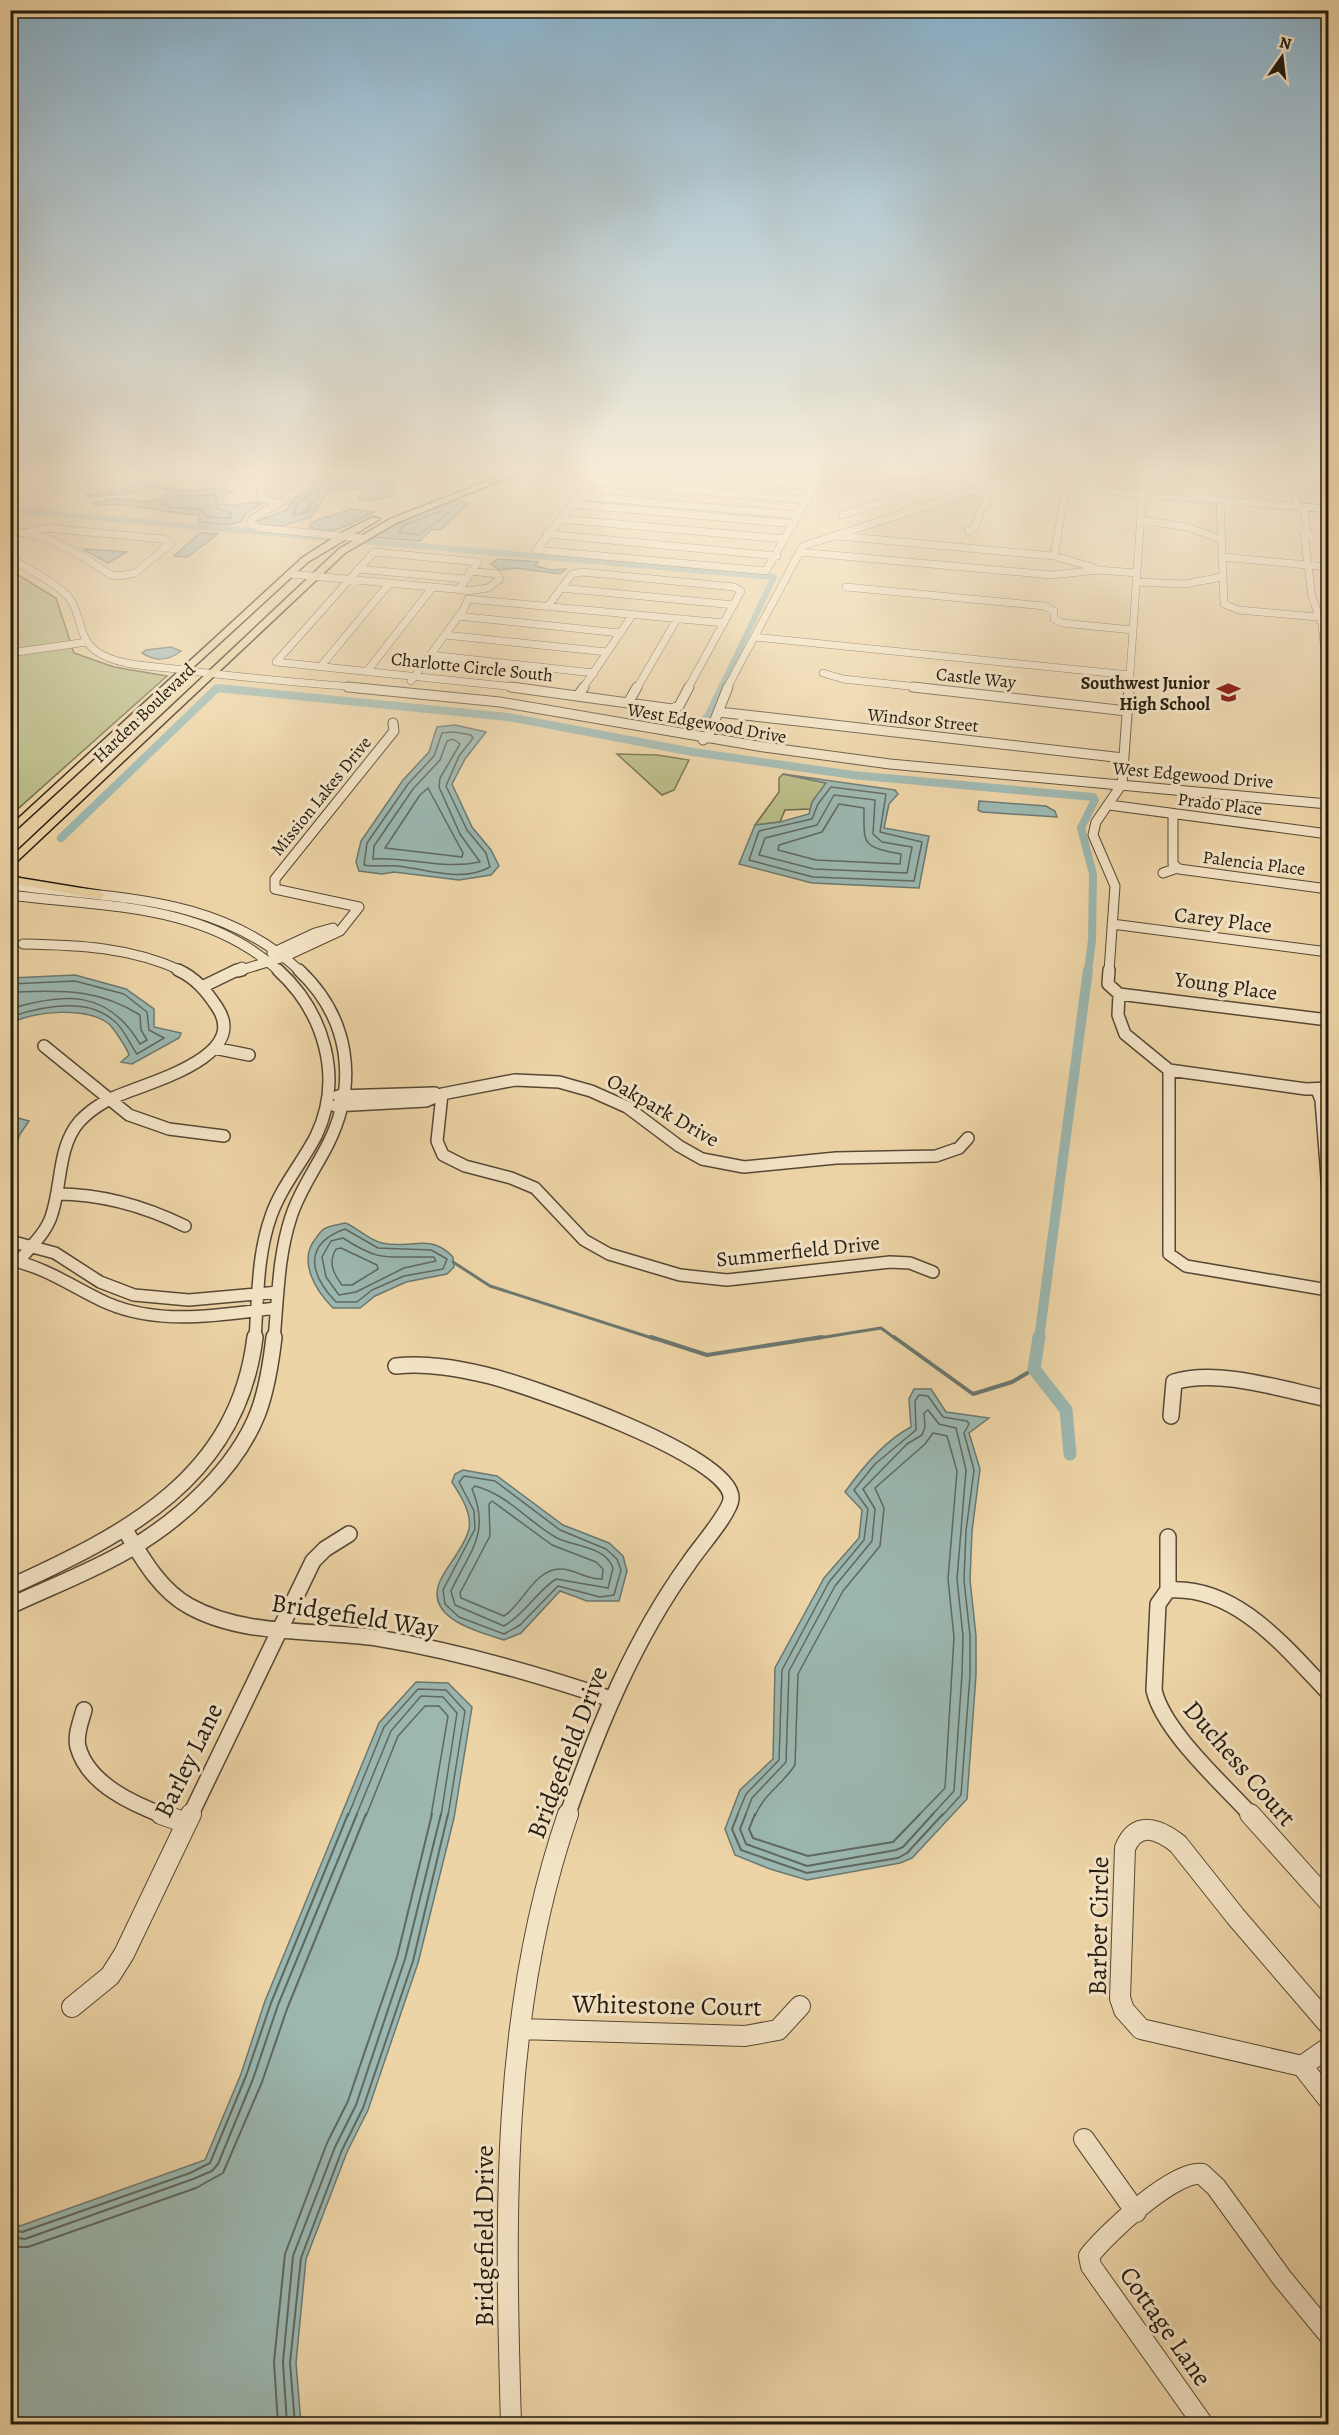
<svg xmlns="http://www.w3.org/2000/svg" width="1339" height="2435" viewBox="0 0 1339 2435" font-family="Alegreya,serif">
<rect width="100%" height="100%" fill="#edd4a6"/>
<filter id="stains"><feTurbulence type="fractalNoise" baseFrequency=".00333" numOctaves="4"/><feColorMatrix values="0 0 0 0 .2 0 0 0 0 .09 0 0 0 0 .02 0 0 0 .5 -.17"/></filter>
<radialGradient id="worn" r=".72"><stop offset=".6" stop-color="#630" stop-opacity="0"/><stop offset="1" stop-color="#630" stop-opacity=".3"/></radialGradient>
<path fill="#b9bc86" stroke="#6e6b4a" stroke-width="1.5" d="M 10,570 L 56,598 L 74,653 L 114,667 L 167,676 L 11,815 Z
M 617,754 L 657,755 L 689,760 L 674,790 L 662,795 Z
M 783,774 L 826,783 L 812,802 L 811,809 L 785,810 L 780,822 L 755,825 L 779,792 L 779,778 Z"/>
<path fill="#9bb7b0" stroke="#6b7870" stroke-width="1.5" d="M 330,478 L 395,483 L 392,490 L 396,495 L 370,501 L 358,499 L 362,491 L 357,489 L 329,491 L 311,517 L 282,526 L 260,525 L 258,521 L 287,510 C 296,494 312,483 330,478 Z
M 138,482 L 180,490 L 225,489 L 231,492 L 225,495 L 221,504 C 236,509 248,500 263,503 L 246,513 L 241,522 L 228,525 L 198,522 L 199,515 C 165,514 128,500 95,506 L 93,503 C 101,502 109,499 117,499 C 136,499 151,508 169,491 C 154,486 146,486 132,492 C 124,495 93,497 83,496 L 122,490 Z
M 458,500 L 468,503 L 441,530 L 432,529 L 420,541 L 372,537 L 401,520 Z
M 351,509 L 374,512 C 355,522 330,539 309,526 L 315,521 Z
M 200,533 L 218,534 L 187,557 L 174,556 Z
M 87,549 L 127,552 L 108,563 L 84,550 Z
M 498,559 L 538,562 L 535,566 L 552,570 L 566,569 L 560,574 L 516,568 L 500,570 L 491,564 Z
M 171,647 L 181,651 C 168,661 156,662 142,653 L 146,650 Z
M 455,725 L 486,732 L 465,759 L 452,784 L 472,827 L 491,850 L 499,866 L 491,875 L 459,880 L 394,872 L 382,874 L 359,871 L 356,862 L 361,841 L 403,780 L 429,752 L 437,727 Z
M 783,774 L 895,790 L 898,794 L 889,804 L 884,828 L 929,836 L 919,888 L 812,883 L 739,864 L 755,825 L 780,822 L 809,814 L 812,802 L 826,783 Z
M 979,801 L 1046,806 L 1055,811 L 1057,817 L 982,812 L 978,810 Z
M 75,975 L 126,989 L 154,1009 L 154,1027 L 181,1033 L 179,1038 L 132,1064 L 121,1062 L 129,1055 C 127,1048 114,1029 109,1024 C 88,1007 31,1010 11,1024 L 11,978 Z
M 11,1116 L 29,1121 L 20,1134 L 11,1159 Z
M 345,1223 C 354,1225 368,1240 382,1243 C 411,1250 429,1232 453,1257 L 454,1267 L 447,1274 L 406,1282 L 375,1296 L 360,1308 L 333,1308 C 316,1291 297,1261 316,1238 C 319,1234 322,1229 326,1228 C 332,1225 339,1225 345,1223 Z
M 914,1389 L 931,1389 L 946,1412 L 989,1418 L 969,1433 L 980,1469 L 972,1531 L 970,1580 L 976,1636 L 976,1675 L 967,1799 L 912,1858 L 900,1863 L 807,1880 L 770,1869 L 735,1855 L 725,1829 L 740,1790 L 773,1759 L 775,1668 L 824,1578 L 859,1538 L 862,1510 L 845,1492 C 862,1468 884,1441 911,1427 L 909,1399 Z
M 463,1470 L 497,1476 L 563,1525 L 609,1543 L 623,1556 L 627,1571 L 619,1601 L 587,1601 L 560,1591 L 521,1633 L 504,1640 C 476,1631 420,1617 442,1577 C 450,1562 465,1546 469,1529 C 472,1512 460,1495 452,1482 L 455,1474 Z
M 416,1682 L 448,1683 L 472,1707 L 454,1818 L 418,1963 L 368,2110 L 347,2152 L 306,2259 L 296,2363 L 301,2424 L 11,2424 L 11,2222 L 20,2226 L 205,2160 L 241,2074 L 265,2001 L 379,1723 Z"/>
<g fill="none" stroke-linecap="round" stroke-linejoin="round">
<path stroke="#5f6860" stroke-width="1.5" d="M 315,491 L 319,492 L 319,497 L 310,504 L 308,511 L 293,516 L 298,503 Z
M 215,495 L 217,508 L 231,513 L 231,518 L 207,517 L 200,509 L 172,508 L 163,504 L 173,496 Z
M 444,510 L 448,514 L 418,535 L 399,532 L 404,525 Z
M 454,732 L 471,735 L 473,738 L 459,756 L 446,786 L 467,830 L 486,853 L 490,867 C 461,883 428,869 397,866 C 386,865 375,867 364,865 L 367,843 L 408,784 L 434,756 L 442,733 Z
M 453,739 L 460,744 L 440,778 L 439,787 L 460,834 L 480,862 C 443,870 411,857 373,859 L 374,846 L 413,789 L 440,760 L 447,741 Z
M 831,787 L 886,794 L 880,832 L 922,842 L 914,881 L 813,877 L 749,860 L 759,831 L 812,819 L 818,804 Z
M 428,788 L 463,853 L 462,857 L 385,848 L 420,795 Z
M 834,795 L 875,800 L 873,834 L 882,842 L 912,847 L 907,873 L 814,869 L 759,855 L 765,838 L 817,825 Z
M 839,804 L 864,808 C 864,844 861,847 901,854 L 900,864 L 816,860 L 778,850 L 779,845 L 822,832 Z
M 10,984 L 75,981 L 124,994 L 147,1012 L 149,1030 L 164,1038 L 137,1054 C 129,1043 124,1028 113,1020 C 86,997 40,1007 10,1017
M 10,992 C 60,991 96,987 140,1015 L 141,1030 L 147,1040 L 140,1044 C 108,990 65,992 10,1009
M 345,1229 L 378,1248 L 431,1250 L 447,1259 L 443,1269 L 404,1276 L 372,1290 L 357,1302 L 336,1302 C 309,1274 303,1244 345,1229 Z
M 343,1238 C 381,1263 388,1256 429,1257 L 434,1257 L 436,1261 L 404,1268 L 356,1292 L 339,1295 L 326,1277 L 322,1257 L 331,1241 Z
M 341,1248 L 377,1265 L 378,1269 L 352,1285 L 342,1285 C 333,1273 328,1263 336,1249 Z
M 464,1476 L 495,1481 L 560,1530 L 606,1549 L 617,1559 L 621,1570 L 614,1595 L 600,1597 L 558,1586 L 520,1625 L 504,1634 L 459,1617 L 445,1604 L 443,1590 L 475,1529 L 474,1511 L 459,1482 Z
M 475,1486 C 509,1495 528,1522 557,1538 C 575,1547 605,1546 613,1568 L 608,1588 L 556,1579 C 536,1592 525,1614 504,1626 L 455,1605 L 451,1591 C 469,1552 491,1534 472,1489 Z
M 492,1501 L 552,1545 L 596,1562 L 603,1569 L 602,1579 C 587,1580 575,1569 561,1569 C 535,1568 523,1604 504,1616 L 461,1598 L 460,1593 L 490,1536 L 489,1504 Z
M 348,1816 L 384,1727 L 418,1689 L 446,1690 L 465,1711 L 448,1816
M 356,1816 L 391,1731 L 421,1696 L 443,1697 L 457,1713 L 441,1816
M 366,1816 L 398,1736 L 425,1706 L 439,1706 L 448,1716 L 431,1816
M 737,1816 L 746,1794 L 779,1760 L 782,1670 L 829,1582 L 864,1540 L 868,1509 L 854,1490 L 875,1464 L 916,1430 L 915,1401 L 919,1395 L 928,1396 L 943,1417 L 967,1421 L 969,1424 L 964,1433 L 974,1470 L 966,1531 L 964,1580 L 970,1636 L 970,1675 L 961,1795 L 942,1816
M 745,1816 L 752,1798 L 786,1762 L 789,1671 L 835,1586 L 872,1541 L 875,1509 L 863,1489 L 907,1444 L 922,1435 L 925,1427 L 924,1413 L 928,1410 L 939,1424 L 956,1428 L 966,1470 L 957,1579 L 963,1636 L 962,1674 L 954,1791 L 931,1816
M 755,1816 C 763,1795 783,1784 795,1765 L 798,1674 L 843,1591 L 880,1546 L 884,1508 L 875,1488 L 925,1444 L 933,1433 L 947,1436 L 957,1471 L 948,1579 L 954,1637 L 945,1788 L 918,1816"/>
<path stroke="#5f6860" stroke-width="2" d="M 738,1814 L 732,1829 L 741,1850 L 807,1873 L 898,1858 L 907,1853 L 943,1814
M 746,1814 L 740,1829 L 746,1844 L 807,1866 L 896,1850 L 903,1847 L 933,1814
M 755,1814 L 749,1829 L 753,1838 L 808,1856 L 893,1842 L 920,1814
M 10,2229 L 22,2232 L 190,2173 L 210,2163 L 246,2076 L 271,2003 L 348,1814
M 10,2237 L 25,2239 L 193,2179 L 212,2171 L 218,2164 L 253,2079 L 278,2005 L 357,1814
M 10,2247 L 28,2247 L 196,2188 L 223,2173 L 262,2082 L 287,2009 L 366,1814
M 278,2424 L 274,2362 L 285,2254 L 327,2143 L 348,2101 L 397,1957 L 432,1814
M 287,2424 L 283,2362 L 293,2256 L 335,2147 L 356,2105 L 405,1959 L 441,1814
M 295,2424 L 290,2363 L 301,2258 L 342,2150 L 363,2108 L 413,1961 L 448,1814"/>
<path stroke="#6b7870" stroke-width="3" d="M 453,1262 L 490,1286 L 655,1339
M 813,1339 L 881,1328 L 896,1339"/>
<path stroke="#6b7870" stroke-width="4" d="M 651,1337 L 707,1355 L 822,1337
M 894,1337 L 973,1394 L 1012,1382 L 1034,1369"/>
<path stroke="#9bb7b0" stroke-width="6" d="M 10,510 L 326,538
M 363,541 L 774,577 L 721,688
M 217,688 L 221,688"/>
<path stroke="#9bb7b0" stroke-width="8" d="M 699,724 L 708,717 L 722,687
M 61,838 L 217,688 L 508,717 L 693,752 L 853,775 L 1093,797 L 1095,800 L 1081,828 L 1093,874 L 1092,940 L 1088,971"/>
<path stroke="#9bb7b0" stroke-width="10" d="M 1039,1339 L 1088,970"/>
<path stroke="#9bb7b0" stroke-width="13" d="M 1039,1337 L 1034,1369 L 1066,1410 L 1070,1454"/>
<defs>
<path id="minor-far4" d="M 46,470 L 73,485
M 130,470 L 252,481 L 262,486 L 260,498 L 278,504
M 313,470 L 350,470
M 600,470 L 536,550 L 766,571 L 820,475 L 785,470
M 622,470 L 815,486
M 852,470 L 1328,509
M 1292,470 L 1297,505 L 1304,510 L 1307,531 L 1311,537
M 319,471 L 306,486 L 252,519 L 250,524 L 260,528 L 360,538
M 1144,471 L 1328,486
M 590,482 L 808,500
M 10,483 L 29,496
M 579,496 L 798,515
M 10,497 C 32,497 92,489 106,470
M 1220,500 L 1224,604 L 1239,610 L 1328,618
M 572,504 L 794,524
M 842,515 L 889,500 L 920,508
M 560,519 L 785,539
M 1141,520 L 1187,527 L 1221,539
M 46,528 L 163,539 L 171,543 L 135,573 L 119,576 L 111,575 L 82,556 L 48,539 L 25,533 Z
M 10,531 L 25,533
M 968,531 L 975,527 L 981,509 L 988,502 L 984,496 L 974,491
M 1307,531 L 1304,533 L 1312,597 L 1322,625 L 1328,680
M 547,534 L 777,556
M 839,536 L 1054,556 L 1095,568
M 799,552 L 1052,575 L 1099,570 L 1137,573
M 1054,556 L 1066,488
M 1222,557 L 1328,567
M 10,558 C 26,568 60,585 70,599 C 82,616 78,638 96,651 C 117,666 151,666 176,669 C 240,678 303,683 367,688
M 358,569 L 465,579
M 290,574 L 465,590
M 1137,582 L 1185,584 L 1222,577
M 846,587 L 1044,606 L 1054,611 L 1054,619 L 1062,623 L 1133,630
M 460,588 L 478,562 L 374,552 L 276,662 L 525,688
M 561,588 L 734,605
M 467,591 L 488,588 L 500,579 L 496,574 L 471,571
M 468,599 L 724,623
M 548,606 L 572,574 L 582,572 L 734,587 L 741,591 L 688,688
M 458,616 L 620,633
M 445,635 L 607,652
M 755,637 L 1130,675
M 10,653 L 87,642
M 430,655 L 594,673
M 321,666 L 389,584
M 368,670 L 432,588
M 823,673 L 843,679 L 927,688
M 411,681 L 464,609 L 468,599
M 583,688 L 633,614
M 637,688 L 677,619
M 727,688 L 803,546 L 995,484
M 1129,688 L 1144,470"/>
<path id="minor-far3" d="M 348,687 L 500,702 L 764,747 L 890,764 L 1328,804
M 511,687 L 672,709 L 679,706 L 689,687
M 913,687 L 1127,711
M 579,694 L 584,687
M 628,703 L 637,687
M 719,712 L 1123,758
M 703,740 L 709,735 L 728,687
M 1109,805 L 1328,834
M 1173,815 L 1173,864 L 1179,869 L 1328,889
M 1163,873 L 1177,868
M 10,885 C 114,899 218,894 300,971
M 10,895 C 105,907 204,903 279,971
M 1112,924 L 1328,952
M 23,944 C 78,945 131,947 182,971
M 272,953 L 315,933 L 333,928
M 234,971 L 242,967
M 238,971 L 284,957 L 340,931 L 359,907 L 275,889 L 275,879 L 394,731 L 393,723
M 1109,971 L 1115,886 L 1093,835 L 1096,822 L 1122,784 L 1129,687"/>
<path id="minor-far2" d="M 1109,970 L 1108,984 L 1119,994
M 238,971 L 242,970
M 204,986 L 237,970
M 1119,994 L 1118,1015 L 1125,1034 L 1169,1070 L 1306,1089 L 1328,1088
M 1119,994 L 1328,1020
M 44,1046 L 129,1115 L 169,1129 L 224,1136
M 214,1048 L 249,1055
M 1169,1070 L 1169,1254 L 1186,1266 L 1328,1290
M 1317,1090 L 1321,1100 L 1328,1191
M 442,1094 L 437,1141 L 443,1155 L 465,1166 L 511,1178 L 535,1188 L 584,1240 L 609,1254 L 680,1275 L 727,1280 L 890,1262 L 910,1263 L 933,1272
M 338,1096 L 435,1093
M 335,1106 L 426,1101 L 442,1094 L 515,1080 L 559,1082 L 591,1091 L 627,1107 L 679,1146 L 702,1159 L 744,1167 L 836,1158 L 936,1156 L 959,1148 L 968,1138
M 57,1194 C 103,1194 144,1206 185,1226
M 10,1241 L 55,1253 L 100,1282 L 134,1295 L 189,1300 L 278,1292
M 10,1260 C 46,1267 74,1288 107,1303 C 160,1326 221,1315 276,1308
M 19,1261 C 30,1247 45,1234 51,1217 C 62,1187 57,1148 79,1122 C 87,1113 97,1106 108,1100 C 136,1085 253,1060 217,1007 C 207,992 196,978 178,970
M 255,1339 C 258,1298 257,1255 271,1216 C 281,1187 302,1163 316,1136 C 344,1078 324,1012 278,970
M 274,1339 C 278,1298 278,1256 291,1217 C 299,1191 316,1168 328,1144 C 359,1082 349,1017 299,970"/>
<path id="minor-far1" d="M 396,1366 C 427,1363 456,1368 486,1375 C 524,1384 735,1456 731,1499 C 730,1513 698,1549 689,1563 C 634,1639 598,1727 567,1816
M 1171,1416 L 1174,1382 C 1218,1368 1284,1390 1328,1399
M 125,1530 C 142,1558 160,1590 189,1606 C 244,1637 316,1629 377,1638 C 457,1651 534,1673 611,1699
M 1168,1537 L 1168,1590 L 1158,1604 L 1154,1690 C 1163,1731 1223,1784 1252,1816
M 10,1587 C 126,1534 238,1478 255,1337
M 1168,1590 C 1236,1585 1285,1647 1328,1692
M 10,1606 C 50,1587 93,1571 130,1549 C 181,1519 236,1469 258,1413 C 267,1389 271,1363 274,1337
M 84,1710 C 81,1721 75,1735 78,1747 C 88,1784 133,1804 165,1816
M 190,1816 L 313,1561 L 325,1549 L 349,1534"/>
<path id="minor" d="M 161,1814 L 186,1823
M 1250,1814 L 1328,1901
M 72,2007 L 110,1976 L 124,1954 L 191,1814
M 1328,2024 L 1236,1917 L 1178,1844 C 1159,1829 1137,1820 1125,1848 L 1120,1998 L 1124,2010 L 1141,2029 L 1302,2066 L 1328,2048
M 520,2029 L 745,2036 L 778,2030 L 800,2006
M 1302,2066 L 1328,2099
M 1084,2139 L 1136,2212
M 511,2424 C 505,2219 500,2011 568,1814
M 1203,2424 L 1091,2266 L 1089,2256 C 1106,2234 1174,2170 1202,2174 L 1216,2187 L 1282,2278 L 1328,2334"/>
<path id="major" d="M 516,470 L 526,470 L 396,523 L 345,553 L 10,868 L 10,858 L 339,549 L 390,519 Z
M 373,517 L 380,519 L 308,562 L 10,835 L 10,826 L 302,558 L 339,534 Z
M 10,874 L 20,878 L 99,891 L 105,895 L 99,899 L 17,884 L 10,882 Z"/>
</defs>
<use href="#minor-far4" stroke="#564835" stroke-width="8"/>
<use href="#minor-far3" stroke="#564835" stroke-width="11"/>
<use href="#minor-far2" stroke="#564835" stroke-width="14"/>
<use href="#minor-far1" stroke="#564835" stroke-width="18"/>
<use href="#minor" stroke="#564835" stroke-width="22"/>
<use href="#major" stroke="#231a0f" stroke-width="3"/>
<use href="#minor-far4" stroke="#f3e3c5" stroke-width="7"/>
<use href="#minor-far3" stroke="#f3e3c5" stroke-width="9"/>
<use href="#minor-far2" stroke="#f3e3c5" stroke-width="11"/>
<use href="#minor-far1" stroke="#f3e3c5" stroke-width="15"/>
<use href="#minor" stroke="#f3e3c5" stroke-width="20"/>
<use href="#major" fill="#edd4a6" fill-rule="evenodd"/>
</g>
<linearGradient id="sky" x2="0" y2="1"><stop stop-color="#89b5d2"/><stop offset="0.58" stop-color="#f7ecd7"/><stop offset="1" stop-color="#f7ecd7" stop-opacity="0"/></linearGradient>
<rect width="1339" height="811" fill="url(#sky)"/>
<defs>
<symbol id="school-bare" viewBox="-9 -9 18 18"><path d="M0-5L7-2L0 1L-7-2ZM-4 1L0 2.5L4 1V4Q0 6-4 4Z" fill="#8f2418" stroke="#f3e3c5" stroke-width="2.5" paint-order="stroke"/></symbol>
</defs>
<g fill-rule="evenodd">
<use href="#school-bare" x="1212" y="676" width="33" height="33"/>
</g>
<g text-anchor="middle" stroke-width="6" stroke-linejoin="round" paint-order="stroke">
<g font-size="18" fill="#231a0f" stroke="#f3e3c5">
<text transform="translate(472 667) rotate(6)" y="6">Charlotte Circle South</text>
<text transform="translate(976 678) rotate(6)" y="6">Castle Way</text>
<text transform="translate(144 713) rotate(-44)" y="6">Harden Boulevard</text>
<text transform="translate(923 720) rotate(6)" y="6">Windsor Street</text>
<text transform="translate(707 723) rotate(10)" y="6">West Edgewood Drive</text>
<text transform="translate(1193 775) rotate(5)" y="6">West Edgewood Drive</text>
<text transform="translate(321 796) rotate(-51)" y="6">Mission Lakes Drive</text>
<text transform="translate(1220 804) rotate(7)" y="6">Prado Place</text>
<text transform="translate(1254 863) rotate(7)" y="6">Palencia Place</text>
</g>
<g font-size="18" font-weight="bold" fill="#231a0f" stroke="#f3e3c5" text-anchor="end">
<text x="1210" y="689">Southwest Junior<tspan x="1210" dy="21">High School</tspan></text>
</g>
<g font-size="21" fill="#231a0f" stroke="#f3e3c5">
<text transform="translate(1223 920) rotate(7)" y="7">Carey Place</text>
<text transform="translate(1226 986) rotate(8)" y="7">Young Place</text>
<text transform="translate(663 1110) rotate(30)" y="7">Oakpark Drive</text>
<text transform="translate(798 1251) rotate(-6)" y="7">Summerfield Drive</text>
</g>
<g font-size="26" fill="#231a0f" stroke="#f3e3c5">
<text transform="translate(355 1615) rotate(9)" y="9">Bridgefield Way</text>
<text transform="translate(567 1752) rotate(-69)" y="9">Bridgefield Drive</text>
<text transform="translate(188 1760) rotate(-64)" y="9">Barley Lane</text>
<text transform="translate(1240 1763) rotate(49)" y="9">Duchess Court</text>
<text transform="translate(1098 1926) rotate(-89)" y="9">Barber Circle</text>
<text transform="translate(667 2005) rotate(1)" y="9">Whitestone Court</text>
<text transform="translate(484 2236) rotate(-90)" y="9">Bridgefield Drive</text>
<text transform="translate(1166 2326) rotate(55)" y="9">Cottage Lane</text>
</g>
</g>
<rect width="1339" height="2435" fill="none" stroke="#edd4a6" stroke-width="36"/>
<rect x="12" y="12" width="1315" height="2411" fill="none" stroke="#231a0f" stroke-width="3"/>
<rect x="18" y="18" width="1303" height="2399" fill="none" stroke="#231a0f" stroke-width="1.5"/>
<g transform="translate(1282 57) rotate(14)" stroke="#f3e3c5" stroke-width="4.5" paint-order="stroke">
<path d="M0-4.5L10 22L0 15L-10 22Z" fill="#231a0f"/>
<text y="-9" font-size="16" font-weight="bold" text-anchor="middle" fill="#231a0f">N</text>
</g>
<rect width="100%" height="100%" filter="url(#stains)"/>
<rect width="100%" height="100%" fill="url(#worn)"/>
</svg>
